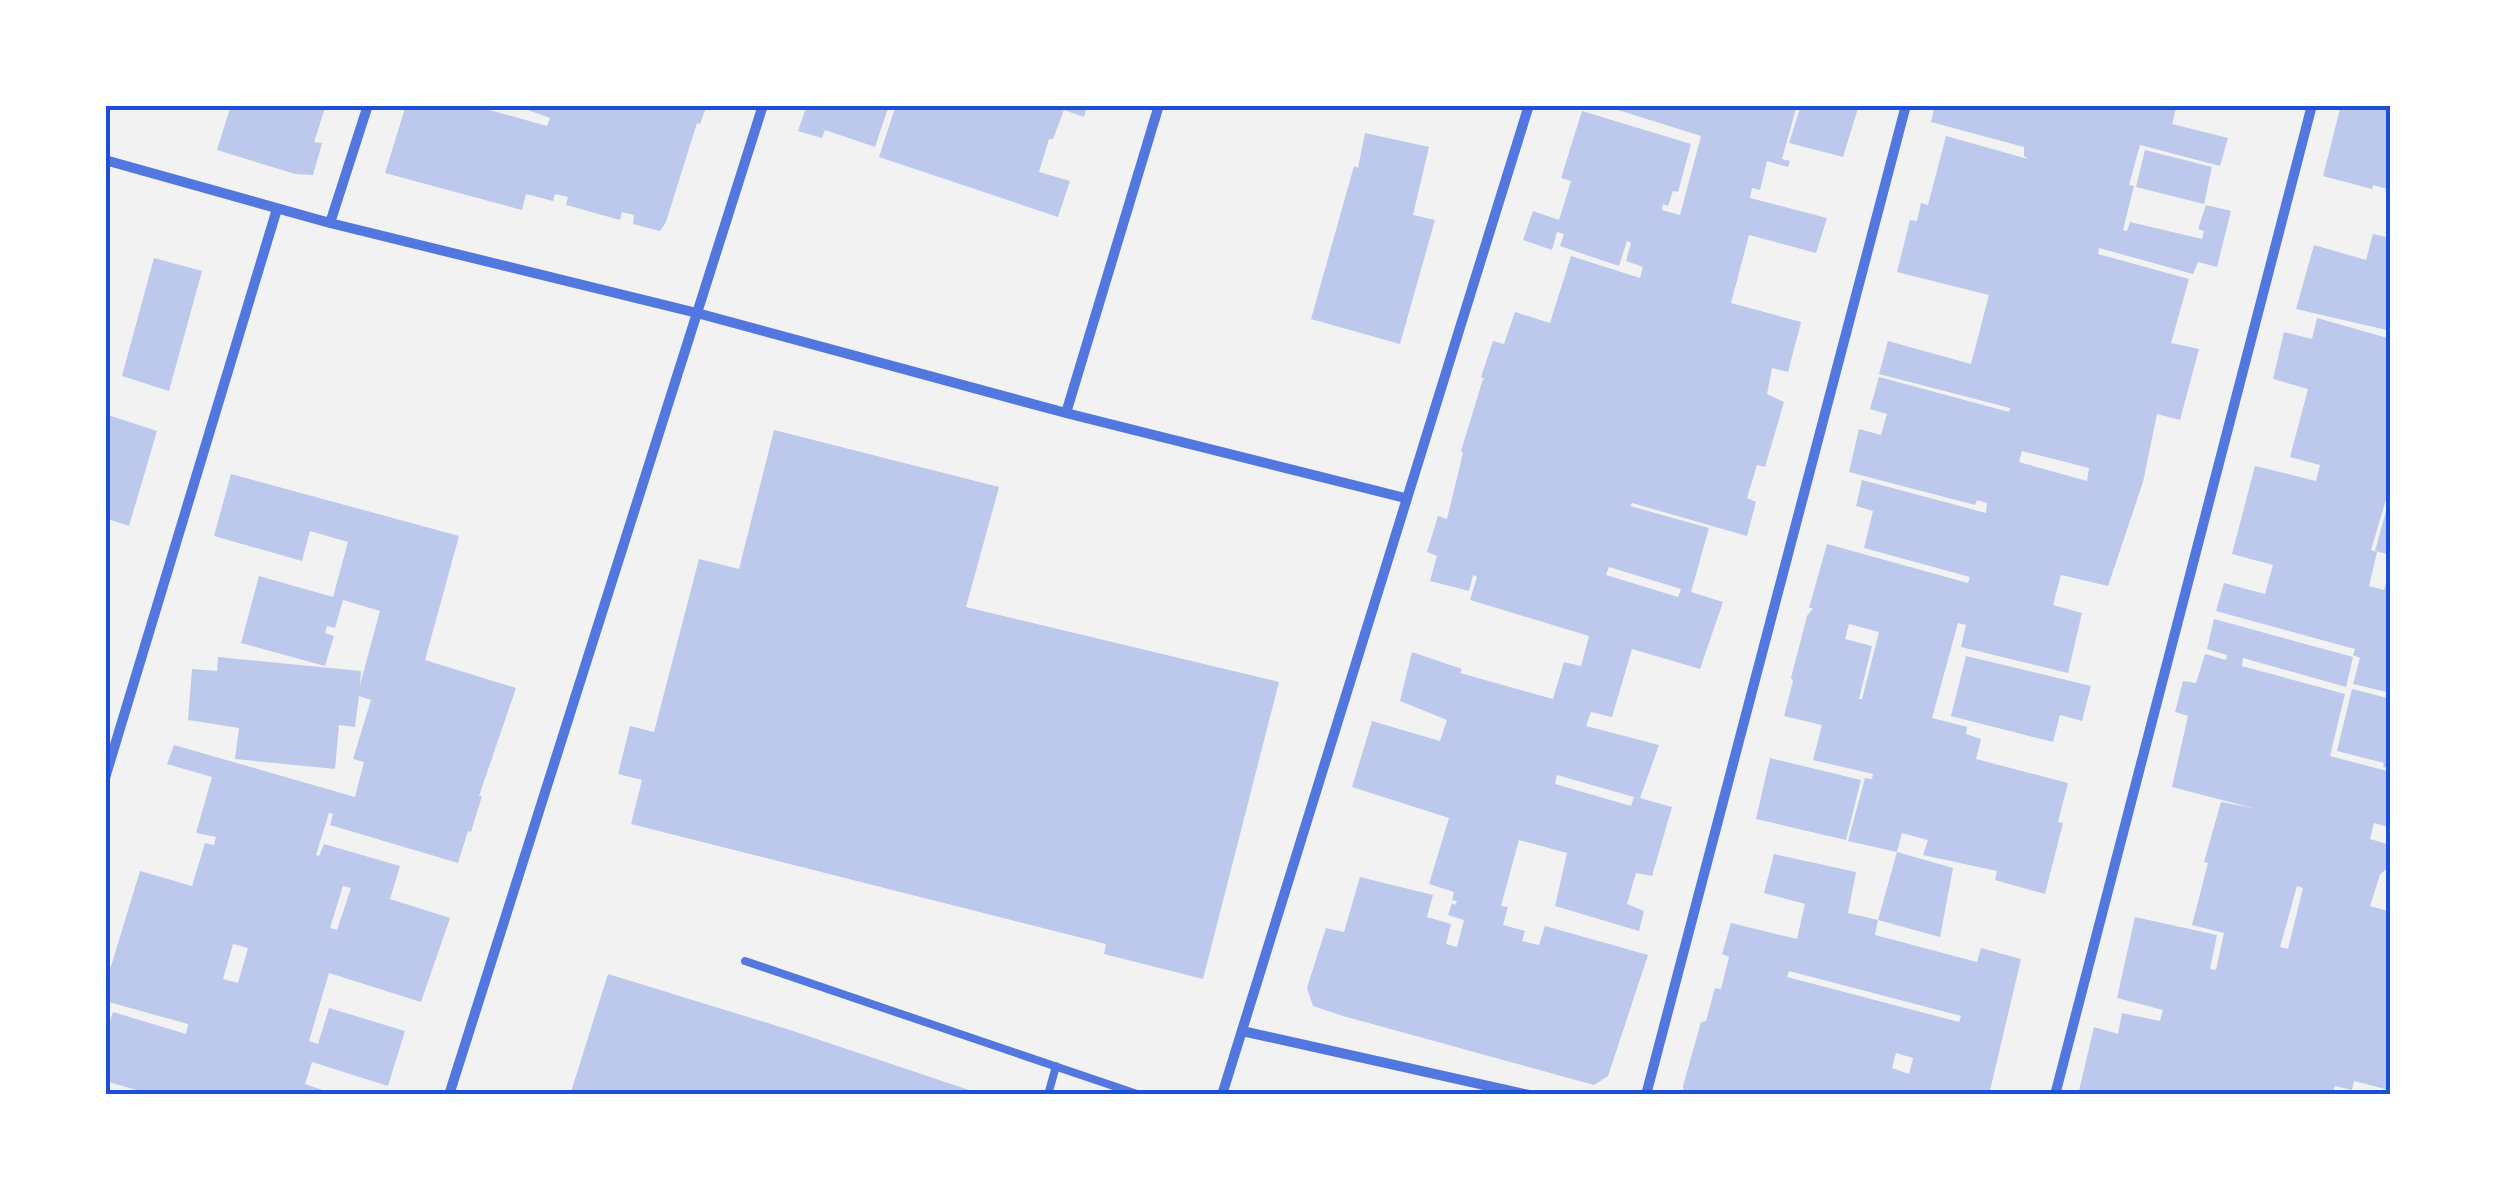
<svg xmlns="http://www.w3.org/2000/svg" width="2496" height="1200" viewBox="0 0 2496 1200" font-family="'Roboto Condensed',sans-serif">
<rect width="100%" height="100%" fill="#f2f2f2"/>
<path fill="#bdc9ec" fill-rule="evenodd" d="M 231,105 L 326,105 L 314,142 L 322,143 L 313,175 L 295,174 L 217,150 Z
M 406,105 L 472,105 L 547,126 L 550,118 L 514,105 L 707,105 L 700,124 L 697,123 L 666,222 L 660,231 L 633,224 L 634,215 L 622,212 L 620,220 L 566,205 L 568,197 L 555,194 L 553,201 L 526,194 L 522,210 L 385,173 Z
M 807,105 L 889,105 L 875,147 L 825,130 L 822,138 L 798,131 Z
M 896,105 L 1087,105 L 1084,117 L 1064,110 L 1053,139 L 1049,139 L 1039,172 L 1070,181 L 1058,217 L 879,157 Z
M 1602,105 L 1797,105 L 1782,159 L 1790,161 L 1788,167 L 1767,161 L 1760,190 L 1752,188 L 1750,198 L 1827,218 L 1816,253 L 1749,235 L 1731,303 L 1801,322 L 1788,372 L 1772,368 L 1767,394 L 1784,402 L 1765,467 L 1757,465 L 1747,498 L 1756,502 L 1747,536 L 1632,503 L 1630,506 L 1709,528 L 1691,592 L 1723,602 L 1700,669 L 1632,649 L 1612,717 L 1591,712 L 1586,726 L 1659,745 L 1640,798 L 1672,807 L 1652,876 L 1636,873 L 1627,904 L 1644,911 L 1639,931 L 1555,906 L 1567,853 L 1519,840 L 1501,906 L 1508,907 L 1503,925 L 1525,931 L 1522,941 L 1539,945 L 1545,926 L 1648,955 L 1608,1076 L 1594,1085 L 1343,1016 L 1313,1006 L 1307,988 L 1326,928 L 1344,932 L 1360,877 L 1433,895 L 1427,917 L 1451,924 L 1446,944 L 1457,947 L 1464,920 L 1448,915 L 1452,903 L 1455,905 L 1457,901 L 1452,900 L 1454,892 L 1429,884 L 1449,818 L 1352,787 L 1372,721 L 1440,741 L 1447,720 L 1400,701 L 1412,652 L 1462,669 L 1460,673 L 1553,699 L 1564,662 L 1581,666 L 1589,636 L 1470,600 L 1477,577 L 1473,575 L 1469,591 L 1430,581 L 1437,556 L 1427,552 L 1438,516 L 1447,519 L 1463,453 L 1461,451 L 1483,379 L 1486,380 L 1481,377 L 1493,341 L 1504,344 L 1515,312 L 1550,323 L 1571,256 L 1640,278 L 1643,267 L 1626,261 L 1631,243 L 1627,241 L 1619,266 L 1560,246 L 1564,234 L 1557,232 L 1552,250 L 1523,240 L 1533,211 L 1559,220 L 1571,181 L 1561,178 L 1582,111 L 1691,144 L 1678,192 L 1673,191 L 1668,206 L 1663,204 L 1662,210 L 1680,215 L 1701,136 ZM 1609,567 L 1681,589 L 1678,597 L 1606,575 ZM 1557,775 L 1634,797 L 1631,806 L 1555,784 Z
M 1801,105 L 1859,105 L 1843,157 L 1789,143 Z
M 1935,105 L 2177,105 L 2172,124 L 2228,138 L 2220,166 L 2140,145 L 2129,185 L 2134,186 L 2123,230 L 2127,231 L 2130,222 L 2202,239 L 2204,231 L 2198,229 L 2206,205 L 2231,211 L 2217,267 L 2198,262 L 2193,274 L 2099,248 L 2098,254 L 2189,279 L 2171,343 L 2199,349 L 2180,420 L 2157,414 L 2143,482 L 2108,586 L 2061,575 L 2053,605 L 2082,613 L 2068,673 L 1961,647 L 1966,625 L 1958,623 L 1932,718 L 1967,727 L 1966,734 L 1981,739 L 1976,759 L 2068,783 L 2058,822 L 2063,823 L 2045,894 L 1995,880 L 1997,871 L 1923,855 L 1928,840 L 1902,833 L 1897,852 L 1848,841 L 1865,778 L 1872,779 L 1873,774 L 1813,760 L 1822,725 L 1784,716 L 1793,681 L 1791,678 L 1807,616 L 1813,608 L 1809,608 L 1827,544 L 1968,583 L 1970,577 L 1864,548 L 1873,511 L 1856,506 L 1862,480 L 1986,513 L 1987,503 L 1977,500 L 1975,505 L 1849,472 L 1859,429 L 1881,435 L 1887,414 L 1870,409 L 1879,377 L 2009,412 L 2010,408 L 1879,374 L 1888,341 L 1971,364 L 1989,295 L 1897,272 L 1910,220 L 1917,221 L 1921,203 L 1928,205 L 1946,136 L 2028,159 L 2024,156 L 2024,147 L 1931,122 ZM 2022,451 L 2089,468 L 2087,481 L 2019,462 ZM 1849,624 L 1879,632 L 1862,699 L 1859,699 L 1872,646 L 1845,639 Z
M 2339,105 L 2391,105 L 2391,190 L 2373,185 L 2372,189 L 2323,176 L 2340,109 L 2352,110 Z
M 1365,133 L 1429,147 L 1413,215 L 1435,220 L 1400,344 L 1311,319 L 1354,166 L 1358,168 Z
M 2145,150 L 2212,167 L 2204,204 L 2136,187 Z
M 2373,234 L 2391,238 L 2391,331 L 2296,309 L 2314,245 L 2366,260 Z
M 154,258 L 202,271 L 169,391 L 122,376 Z
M 2317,318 L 2391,339 L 2391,428 L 2387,444 L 2391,445 L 2391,483 L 2371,550 L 2377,552 L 2369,586 L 2384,590 L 2391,566 L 2391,693 L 2353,684 L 2360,658 L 2353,655 L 2355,649 L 2216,611 L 2224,583 L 2265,594 L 2273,565 L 2232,554 L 2255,466 L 2316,481 L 2320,465 L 2290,457 L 2308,389 L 2273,379 L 2284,332 L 2312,339 Z
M 105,414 L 157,431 L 129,526 L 105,518 Z
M 774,430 L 999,487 L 966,607 L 1279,682 L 1203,979 L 1104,954 L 1106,944 L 631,824 L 642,780 L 618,774 L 630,726 L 654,732 L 699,559 L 739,569 Z
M 231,474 L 459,536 L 425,660 L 516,688 L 479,796 L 482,796 L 471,832 L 468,831 L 458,863 L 330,825 L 333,814 L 329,813 L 316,855 L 319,856 L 324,844 L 400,866 L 390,899 L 450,918 L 421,1002 L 329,973 L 309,1041 L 318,1044 L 329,1008 L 405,1031 L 388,1086 L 312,1062 L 305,1084 L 337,1095 L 154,1095 L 105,1081 L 105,1038 L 113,1012 L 186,1034 L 188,1024 L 105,1001 L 105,986 L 140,871 L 192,886 L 205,843 L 214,845 L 216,837 L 196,833 L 212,777 L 167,764 L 174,745 L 355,797 L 364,762 L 353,759 L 371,700 L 359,696 L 355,727 L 339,725 L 335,769 L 235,759 L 239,728 L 188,720 L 192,669 L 217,671 L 218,657 L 361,671 L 360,685 L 380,611 L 343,600 L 335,628 L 327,626 L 325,633 L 334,636 L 325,666 L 241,643 L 259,576 L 333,597 L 348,542 L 310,531 L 302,561 L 214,536 ZM 343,886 L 351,888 L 337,930 L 330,928 ZM 233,944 L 248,948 L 238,983 L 223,979 Z
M 2390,497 L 2391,497 L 2391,555 L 2375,551 Z
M 2214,619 L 2353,657 L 2346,687 L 2243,658 L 2242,666 L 2345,694 L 2330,756 L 2391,772 L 2391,828 L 2374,823 L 2370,839 L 2391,845 L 2388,867 L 2380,875 L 2370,906 L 2391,912 L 2389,1090 L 2354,1081 L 2352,1090 L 2335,1086 L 2332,1095 L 2312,1090 L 2311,1095 L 2078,1095 L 2094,1027 L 2118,1034 L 2122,1013 L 2160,1021 L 2163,1010 L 2117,998 L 2135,917 L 2217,935 L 2210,969 L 2216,970 L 2224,933 L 2192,925 L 2208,863 L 2204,862 L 2221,802 L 2253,808 L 2172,787 L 2188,716 L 2175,712 L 2183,681 L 2196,683 L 2205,654 L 2226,660 L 2227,655 L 2207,649 ZM 2297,886 L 2303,888 L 2288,949 L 2280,947 Z
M 1966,656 L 2091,686 L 2082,721 L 2060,715 L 2053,742 L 1951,716 Z
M 2352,689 L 2391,699 L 2391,769 L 2383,767 L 2384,763 L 2337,751 Z
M 1770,758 L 1861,780 L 1846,840 L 1756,819 Z
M 1897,852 L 1953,868 L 1940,937 L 1878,920 Z
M 1774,854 L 1856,872 L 1848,913 L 1878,920 L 1875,935 L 1977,962 L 1981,948 L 2021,959 L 1989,1095 L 1684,1095 L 1683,1086 L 1701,1022 L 1706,1021 L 1715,988 L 1721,989 L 1729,957 L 1722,954 L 1731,923 L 1797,939 L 1805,904 L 1764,893 ZM 1789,971 L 1961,1016 L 1959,1022 L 1787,977 ZM 1896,1053 L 1913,1058 L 1909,1074 L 1892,1068 Z
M 608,974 L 787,1029 L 984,1095 L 570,1095 Z"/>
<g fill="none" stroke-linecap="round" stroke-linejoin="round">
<path stroke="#5277de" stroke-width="8" d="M 745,961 L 1140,1095
M 1048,1095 L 1056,1066"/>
<path stroke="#5277de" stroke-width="10" d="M 105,160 L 330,223 L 697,313 L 1066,413 L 1405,498
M 330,223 L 368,105
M 1066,413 L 1159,105
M 105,778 L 277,209
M 1242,1031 L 1529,1095
M 449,1095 L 763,105
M 1222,1095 L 1529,105
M 1646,1095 L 1906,105
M 2055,1095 L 2312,105"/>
</g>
<rect width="2496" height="1200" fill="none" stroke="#ffffff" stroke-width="215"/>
<rect x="108" y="108" width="2280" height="984" fill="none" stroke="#1d4ed8" stroke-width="4"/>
</svg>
